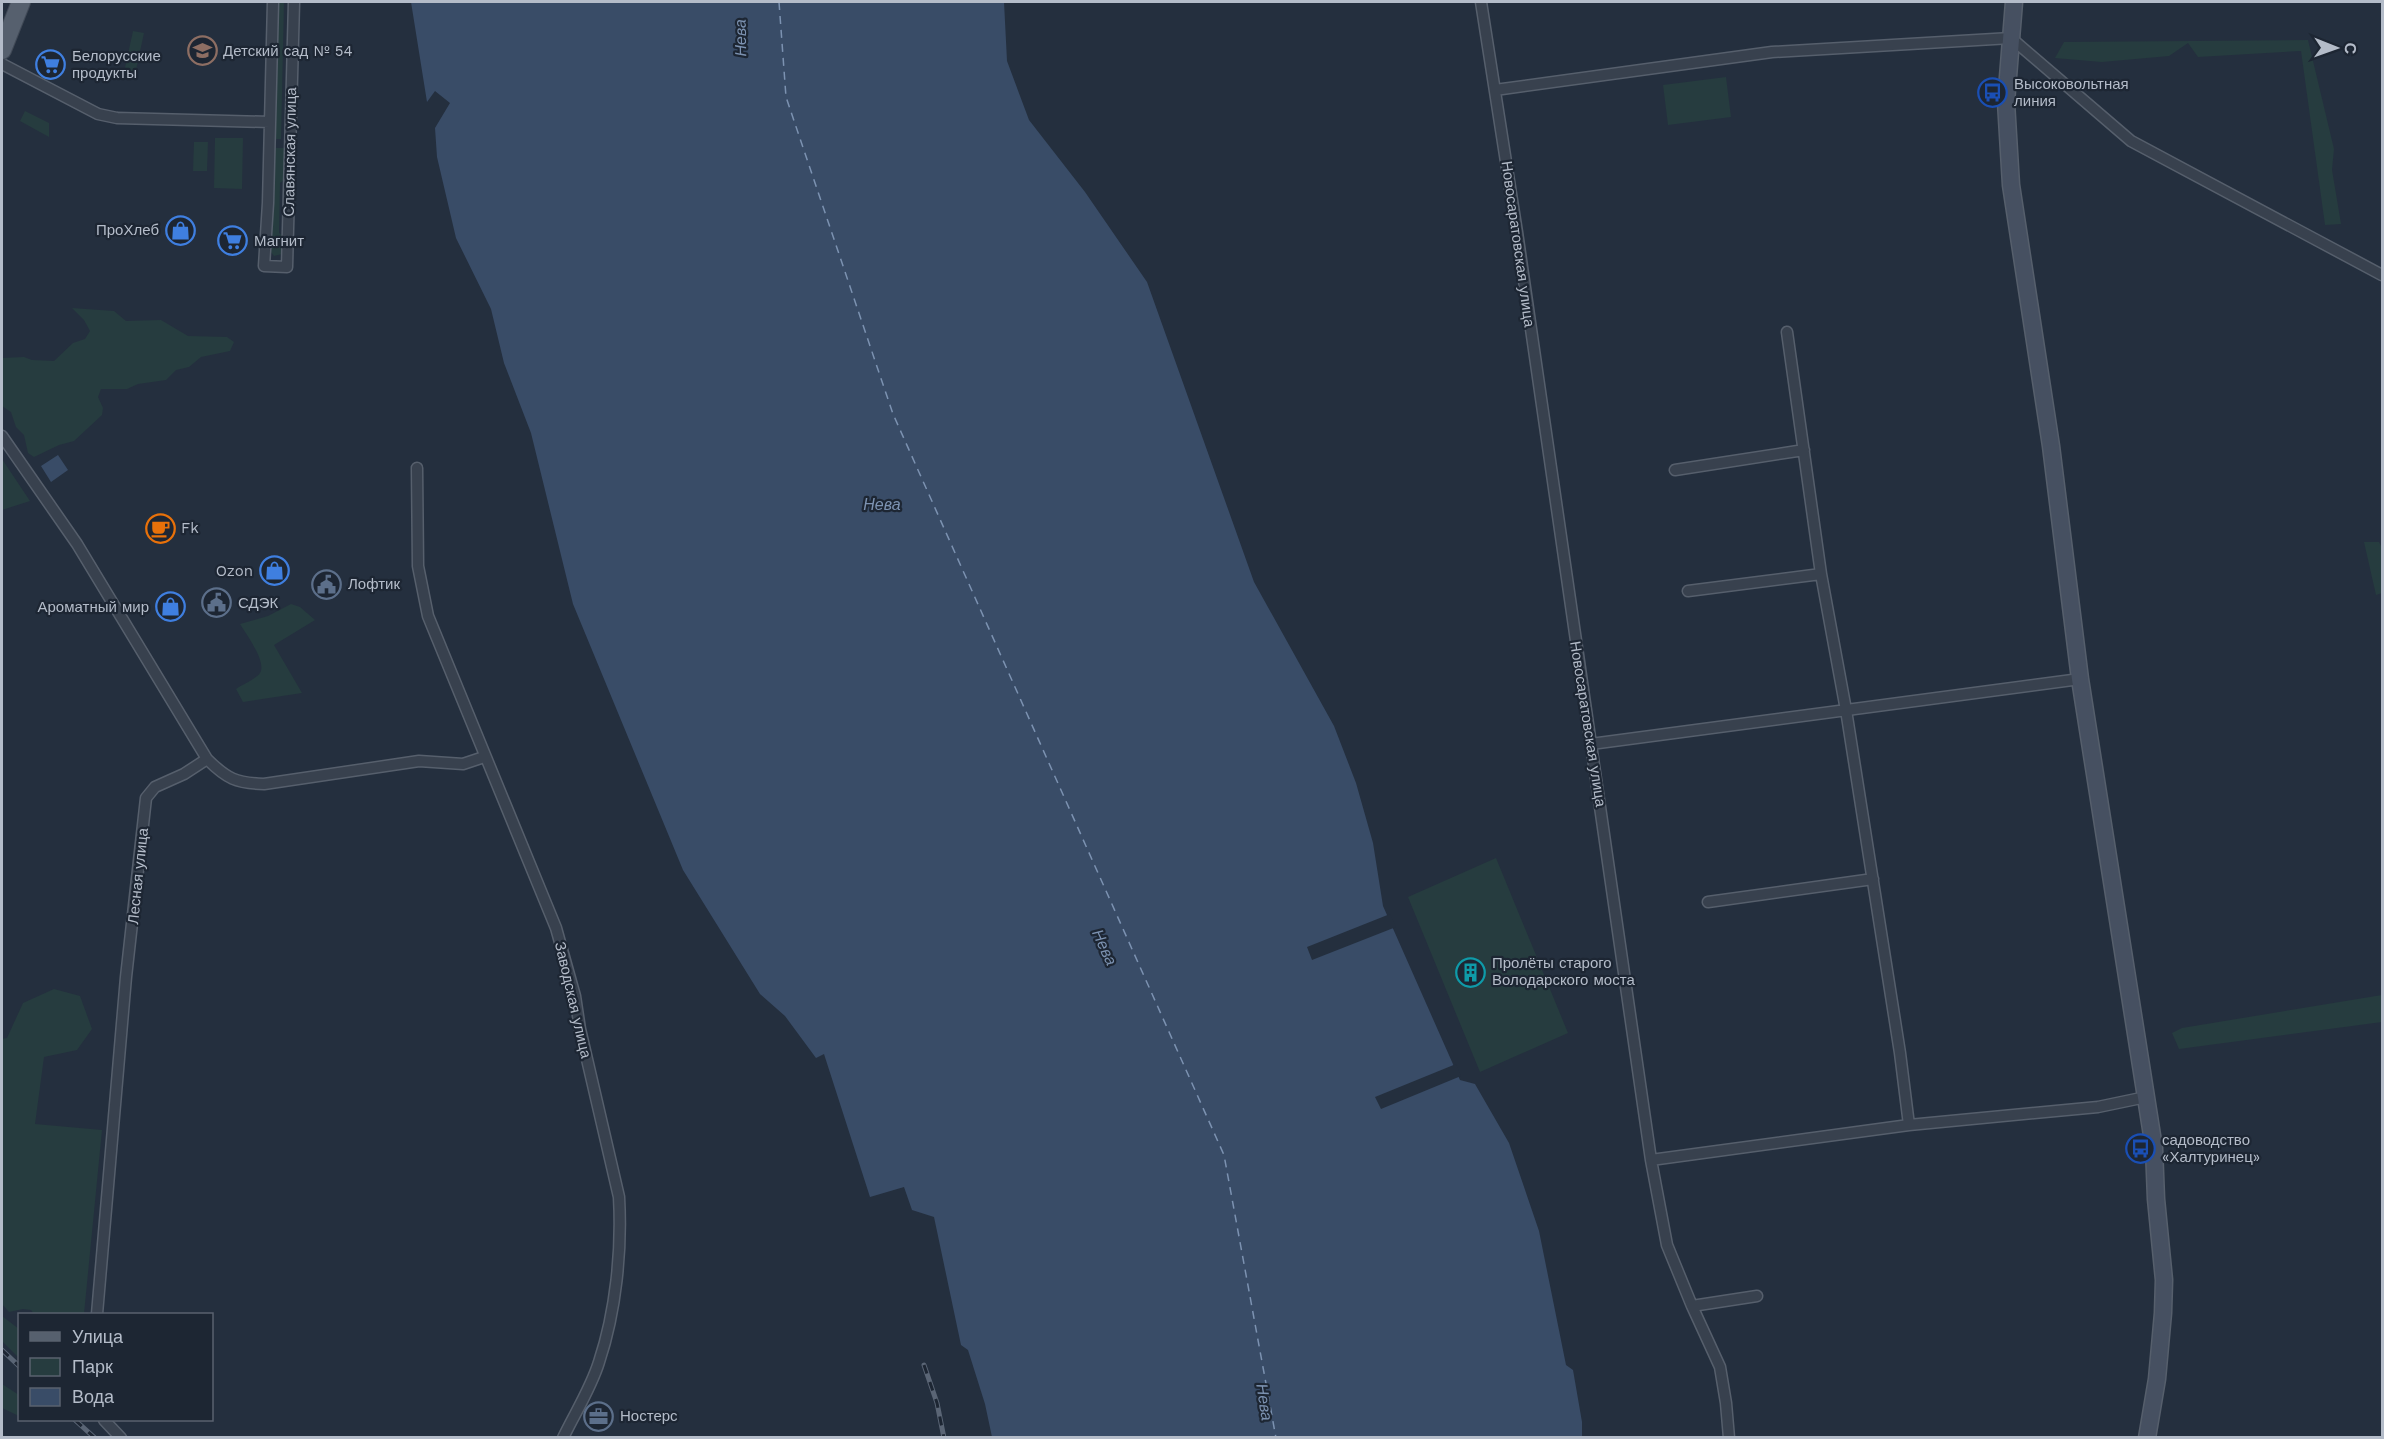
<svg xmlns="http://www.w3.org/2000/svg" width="2384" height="1439" viewBox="0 0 2384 1439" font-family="'Work Sans',sans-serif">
<rect width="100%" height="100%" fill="#242f3e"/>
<path fill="#263c3f" d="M 276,2 L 284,2 L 281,139 L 273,139 Z
M 133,31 L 144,33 L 134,79 L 123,77 Z
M 2308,40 L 2334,149 L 2332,170 L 2341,224 L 2325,225 L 2301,51 L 2198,57 L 2188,43 L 2169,56 L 2102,62 L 2055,58 L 2064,42 Z
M 1726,77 L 1731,117 L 1668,125 L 1663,85 Z
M 25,111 L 49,123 L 49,137 L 20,121 Z
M 215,138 L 243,138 L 242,189 L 214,188 Z
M 194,142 L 208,142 L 207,171 L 193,171 Z
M 272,148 L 285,148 L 284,180 L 280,183 L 279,233 L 284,237 L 282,254 L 274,256 L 270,251 Z
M 72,308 L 114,311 L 126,321 L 161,320 L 188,336 L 227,337 L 234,342 L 230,351 L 201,357 L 189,367 L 176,370 L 166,380 L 138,384 L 127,389 L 101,389 L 98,397 L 103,408 L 102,415 L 74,441 L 59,445 L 34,457 L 28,453 L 24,435 L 16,427 L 11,412 L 2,406 L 2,358 L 24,357 L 32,360 L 54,361 L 73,343 L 85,339 L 90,331 L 84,320 Z
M 2,459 L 30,501 L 2,510 Z
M 2364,542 L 2379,542 L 2382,548 L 2382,593 L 2376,595 Z
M 291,604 L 300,607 L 315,620 L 274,645 L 302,693 L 243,702 L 236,689 C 243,684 256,679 260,673 C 267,662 246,634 240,624 L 268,616 Z
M 1496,858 L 1568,1033 L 1480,1072 L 1408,897 Z
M 54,989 L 80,996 L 92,1029 L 77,1050 L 44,1057 L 35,1124 L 102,1130 L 84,1314 L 34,1314 L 31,1310 L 23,1309 L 9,1312 L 2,1304 L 2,1039 L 7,1038 L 23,1003 Z
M 2382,995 L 2382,1022 L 2179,1049 L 2172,1033 L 2182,1028 Z
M 2,1316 L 19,1329 L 19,1358 L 2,1341 Z
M 2,1384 L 19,1395 L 19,1416 L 2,1408 Z"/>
<path fill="#394c67" d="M 411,2 L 1004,2 L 1007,61 L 1029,120 L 1085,192 L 1147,282 L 1254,582 L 1334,726 L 1356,783 L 1373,843 L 1383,906 L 1460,1080 L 1475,1084 L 1509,1143 L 1539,1231 L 1566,1365 L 1573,1370 L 1582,1422 L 1582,1437 L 992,1437 L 985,1404 L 968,1350 L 961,1345 L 934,1217 L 912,1210 L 904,1187 L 870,1197 L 824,1054 L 816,1058 L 785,1016 L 760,994 L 683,870 L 573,604 L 531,433 L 504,363 L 491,309 L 456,238 L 437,157 L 435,128 L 450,103 L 435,91 L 427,102 Z
M 58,455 L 68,470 L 51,482 L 41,466 Z"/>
<path fill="#242f3e" d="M 1390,914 L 1396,927 L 1312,960 L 1307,947 Z
M 1456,1064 L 1461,1076 L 1381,1109 L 1375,1097 Z"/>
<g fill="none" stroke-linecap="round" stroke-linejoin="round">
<path stroke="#7c92b1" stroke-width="1.5" stroke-dasharray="8 6" stroke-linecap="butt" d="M 779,2 L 786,97 L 893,414 L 1224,1155 L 1276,1438"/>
<defs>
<path id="street" d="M 273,2 L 268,203 L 264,266 L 287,267 L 294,2
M 1481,2 L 1517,232 L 1651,1160 L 1667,1245 L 1692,1306 L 1720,1367 L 1726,1403 L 1729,1438
M 2,64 L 98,114 L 117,118 L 270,122
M 1495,90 L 1772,52 L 2011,38 L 2131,141 L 2382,275
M 1787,332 L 1821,574 L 1846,710 L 1900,1053 L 1909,1125
M 2,436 L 77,544 L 207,759 C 227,779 236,783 264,784 L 419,761 L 463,764 L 484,757
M 417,468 L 418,566 L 428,616 L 556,928 L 575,996 L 580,1029 L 619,1197 C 622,1250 616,1311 599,1362 C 591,1388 575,1413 563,1438
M 1675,470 L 1804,450
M 1688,591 L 1821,574
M 1591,744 L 2080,679
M 1708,902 L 1873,879
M 1651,1160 L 1909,1125 L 2098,1107 L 2146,1097
M 1692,1306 L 1757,1296
M 97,1314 L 126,977 L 146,798 L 155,787 L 184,774 L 207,759
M 104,1420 L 121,1438"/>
<path id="secondary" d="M 2014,2 L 2006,102 L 2011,185 L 2051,446 L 2080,679 L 2154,1148 L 2156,1199 L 2164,1280 L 2163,1313 L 2157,1379 L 2147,1438"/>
<path id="primary" d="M 2,50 L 21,2"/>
</defs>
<use href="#street" stroke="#565f6c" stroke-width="13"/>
<use href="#secondary" stroke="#565f6c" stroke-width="19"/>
<use href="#primary" stroke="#414a57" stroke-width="20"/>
<use href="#street" stroke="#38414e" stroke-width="10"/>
<use href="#secondary" stroke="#465061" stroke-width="16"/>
<use href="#primary" stroke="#56606e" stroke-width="18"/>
<defs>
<path id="rail" d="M 2,1350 L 20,1367
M 924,1365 L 937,1403 L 944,1438
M 75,1420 L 95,1438"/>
</defs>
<use href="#rail" stroke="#5a6575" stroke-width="5"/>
<use href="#rail" stroke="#1d2633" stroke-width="3" stroke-dasharray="9" stroke-linecap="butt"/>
</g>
<defs>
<symbol id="school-ring" viewBox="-11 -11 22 22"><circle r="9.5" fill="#1d2633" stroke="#8d6e63" stroke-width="1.5"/><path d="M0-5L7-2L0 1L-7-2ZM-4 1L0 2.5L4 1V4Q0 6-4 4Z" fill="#8d6e63"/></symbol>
<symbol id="supermarket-ring" viewBox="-11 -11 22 22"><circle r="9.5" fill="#1d2633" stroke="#3f7fe0" stroke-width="1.5"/><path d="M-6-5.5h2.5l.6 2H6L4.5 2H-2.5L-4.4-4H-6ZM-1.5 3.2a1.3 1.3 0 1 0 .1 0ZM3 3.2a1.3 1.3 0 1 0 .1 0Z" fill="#3f7fe0"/></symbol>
<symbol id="bus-ring" viewBox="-11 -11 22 22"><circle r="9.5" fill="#1d2633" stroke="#1a4fb4" stroke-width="1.5"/><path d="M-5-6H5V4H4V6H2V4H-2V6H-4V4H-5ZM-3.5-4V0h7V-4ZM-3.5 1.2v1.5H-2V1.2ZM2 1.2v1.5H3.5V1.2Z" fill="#1a4fb4"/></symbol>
<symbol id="shop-ring" viewBox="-11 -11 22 22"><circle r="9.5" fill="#1d2633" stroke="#3f7fe0" stroke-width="1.5"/><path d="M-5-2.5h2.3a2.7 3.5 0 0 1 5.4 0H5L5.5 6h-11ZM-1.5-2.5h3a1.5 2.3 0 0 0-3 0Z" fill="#3f7fe0"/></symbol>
<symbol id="cafe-ring" viewBox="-11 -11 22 22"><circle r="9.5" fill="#1d2633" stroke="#e8710a" stroke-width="1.5"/><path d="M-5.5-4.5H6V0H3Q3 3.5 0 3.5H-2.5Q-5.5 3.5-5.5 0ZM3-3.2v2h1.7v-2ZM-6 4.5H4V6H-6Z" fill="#e8710a"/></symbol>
<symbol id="civic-ring" viewBox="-11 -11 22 22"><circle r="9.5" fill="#1d2633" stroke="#5c6f8a" stroke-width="1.5"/><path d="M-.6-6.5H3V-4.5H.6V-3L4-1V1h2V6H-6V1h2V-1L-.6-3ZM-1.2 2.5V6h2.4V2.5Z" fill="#5c6f8a"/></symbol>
<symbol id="building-ring" viewBox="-11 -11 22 22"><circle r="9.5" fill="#1d2633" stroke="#0f9aa8" stroke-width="1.5"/><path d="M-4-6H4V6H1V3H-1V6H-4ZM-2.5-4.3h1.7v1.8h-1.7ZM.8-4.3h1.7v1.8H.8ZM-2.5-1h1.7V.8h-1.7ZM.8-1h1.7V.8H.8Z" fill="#0f9aa8"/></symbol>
<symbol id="office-ring" viewBox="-11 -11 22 22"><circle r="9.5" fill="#1d2633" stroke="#5c6f8a" stroke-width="1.5"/><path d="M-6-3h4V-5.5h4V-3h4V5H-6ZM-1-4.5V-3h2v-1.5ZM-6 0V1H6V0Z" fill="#5c6f8a"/></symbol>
</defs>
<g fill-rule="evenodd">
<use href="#school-ring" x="186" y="34" width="33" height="33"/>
<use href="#supermarket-ring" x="34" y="48" width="33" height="33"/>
<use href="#bus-ring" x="1976" y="76" width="33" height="33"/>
<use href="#shop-ring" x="164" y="214" width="33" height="33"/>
<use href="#supermarket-ring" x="216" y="224" width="33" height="33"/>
<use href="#cafe-ring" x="144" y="512" width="33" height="33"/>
<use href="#shop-ring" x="258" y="554" width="33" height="33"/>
<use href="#civic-ring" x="310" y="568" width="33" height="33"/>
<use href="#civic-ring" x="200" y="586" width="33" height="33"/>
<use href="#shop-ring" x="154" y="590" width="33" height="33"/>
<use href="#building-ring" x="1454" y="956" width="33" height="33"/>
<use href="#bus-ring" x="2124" y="1132" width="33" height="33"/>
<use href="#office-ring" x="582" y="1400" width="33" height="33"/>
</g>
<g text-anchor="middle" stroke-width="4.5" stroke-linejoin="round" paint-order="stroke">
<g font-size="15" fill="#b4bcc9" stroke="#1d2633" text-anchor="start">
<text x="223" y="56">Детский сад № 54</text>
<text x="72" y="61">Белорусские<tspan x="72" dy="17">продукты</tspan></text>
<text x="2014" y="89">Высоковольтная<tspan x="2014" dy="17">линия</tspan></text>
<text x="159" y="235" text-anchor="end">ПроХлеб</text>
<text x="254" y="246">Магнит</text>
<text x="181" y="533">Fk</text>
<text x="253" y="576" text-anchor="end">Ozon</text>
<text x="348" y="589">Лофтик</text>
<text x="238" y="608">СДЭК</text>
<text x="149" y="612" text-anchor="end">Ароматный мир</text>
<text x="1492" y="968">Пролёты старого<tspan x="1492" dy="17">Володарского моста</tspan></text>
<text x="2162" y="1145">садоводство<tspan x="2162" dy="17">«Халтуринец»</tspan></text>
<text x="620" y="1421">Ностерс</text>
</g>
<g font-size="15" fill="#b4bcc9" stroke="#1d2633">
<text transform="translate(290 152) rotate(-89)" y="5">Славянская улица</text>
<text transform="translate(1518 244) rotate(82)" y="5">Новосаратовская улица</text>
<text transform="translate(1588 724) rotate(81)" y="5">Новосаратовская улица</text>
<text transform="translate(138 876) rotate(-84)" y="5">Лесная улица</text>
<text transform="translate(573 1000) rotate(77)" y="5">Заводская улица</text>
</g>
<g font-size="16" font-style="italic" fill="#7c92b1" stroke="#1d2633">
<text transform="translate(740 38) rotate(-91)" y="6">Нева</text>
<text x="882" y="510">Нева</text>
<text transform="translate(1105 947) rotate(65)" y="6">Нева</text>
<text transform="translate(1265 1402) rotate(81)" y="6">Нева</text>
</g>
</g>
<rect width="2384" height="1439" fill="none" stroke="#b4bcc9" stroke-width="6"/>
<rect x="18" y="1313" width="195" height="108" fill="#1d2633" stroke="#59626f" stroke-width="1.5"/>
<rect x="30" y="1332" width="30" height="9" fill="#56606e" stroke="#59626f" stroke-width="1.5"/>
<text x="72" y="1343" font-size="18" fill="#b4bcc9">Улица</text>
<rect x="30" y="1358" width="30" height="18" fill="#263c3f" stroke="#59626f" stroke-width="1.5"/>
<text x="72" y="1373" font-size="18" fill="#b4bcc9">Парк</text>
<rect x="30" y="1388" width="30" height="18" fill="#394c67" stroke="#59626f" stroke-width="1.5"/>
<text x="72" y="1403" font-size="18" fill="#b4bcc9">Вода</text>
<g transform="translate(2336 48) rotate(91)" stroke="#1d2633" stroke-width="4.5" paint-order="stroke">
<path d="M0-4.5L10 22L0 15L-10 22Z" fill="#b4bcc9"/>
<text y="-9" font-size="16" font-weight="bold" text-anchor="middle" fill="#b4bcc9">С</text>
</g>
</svg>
